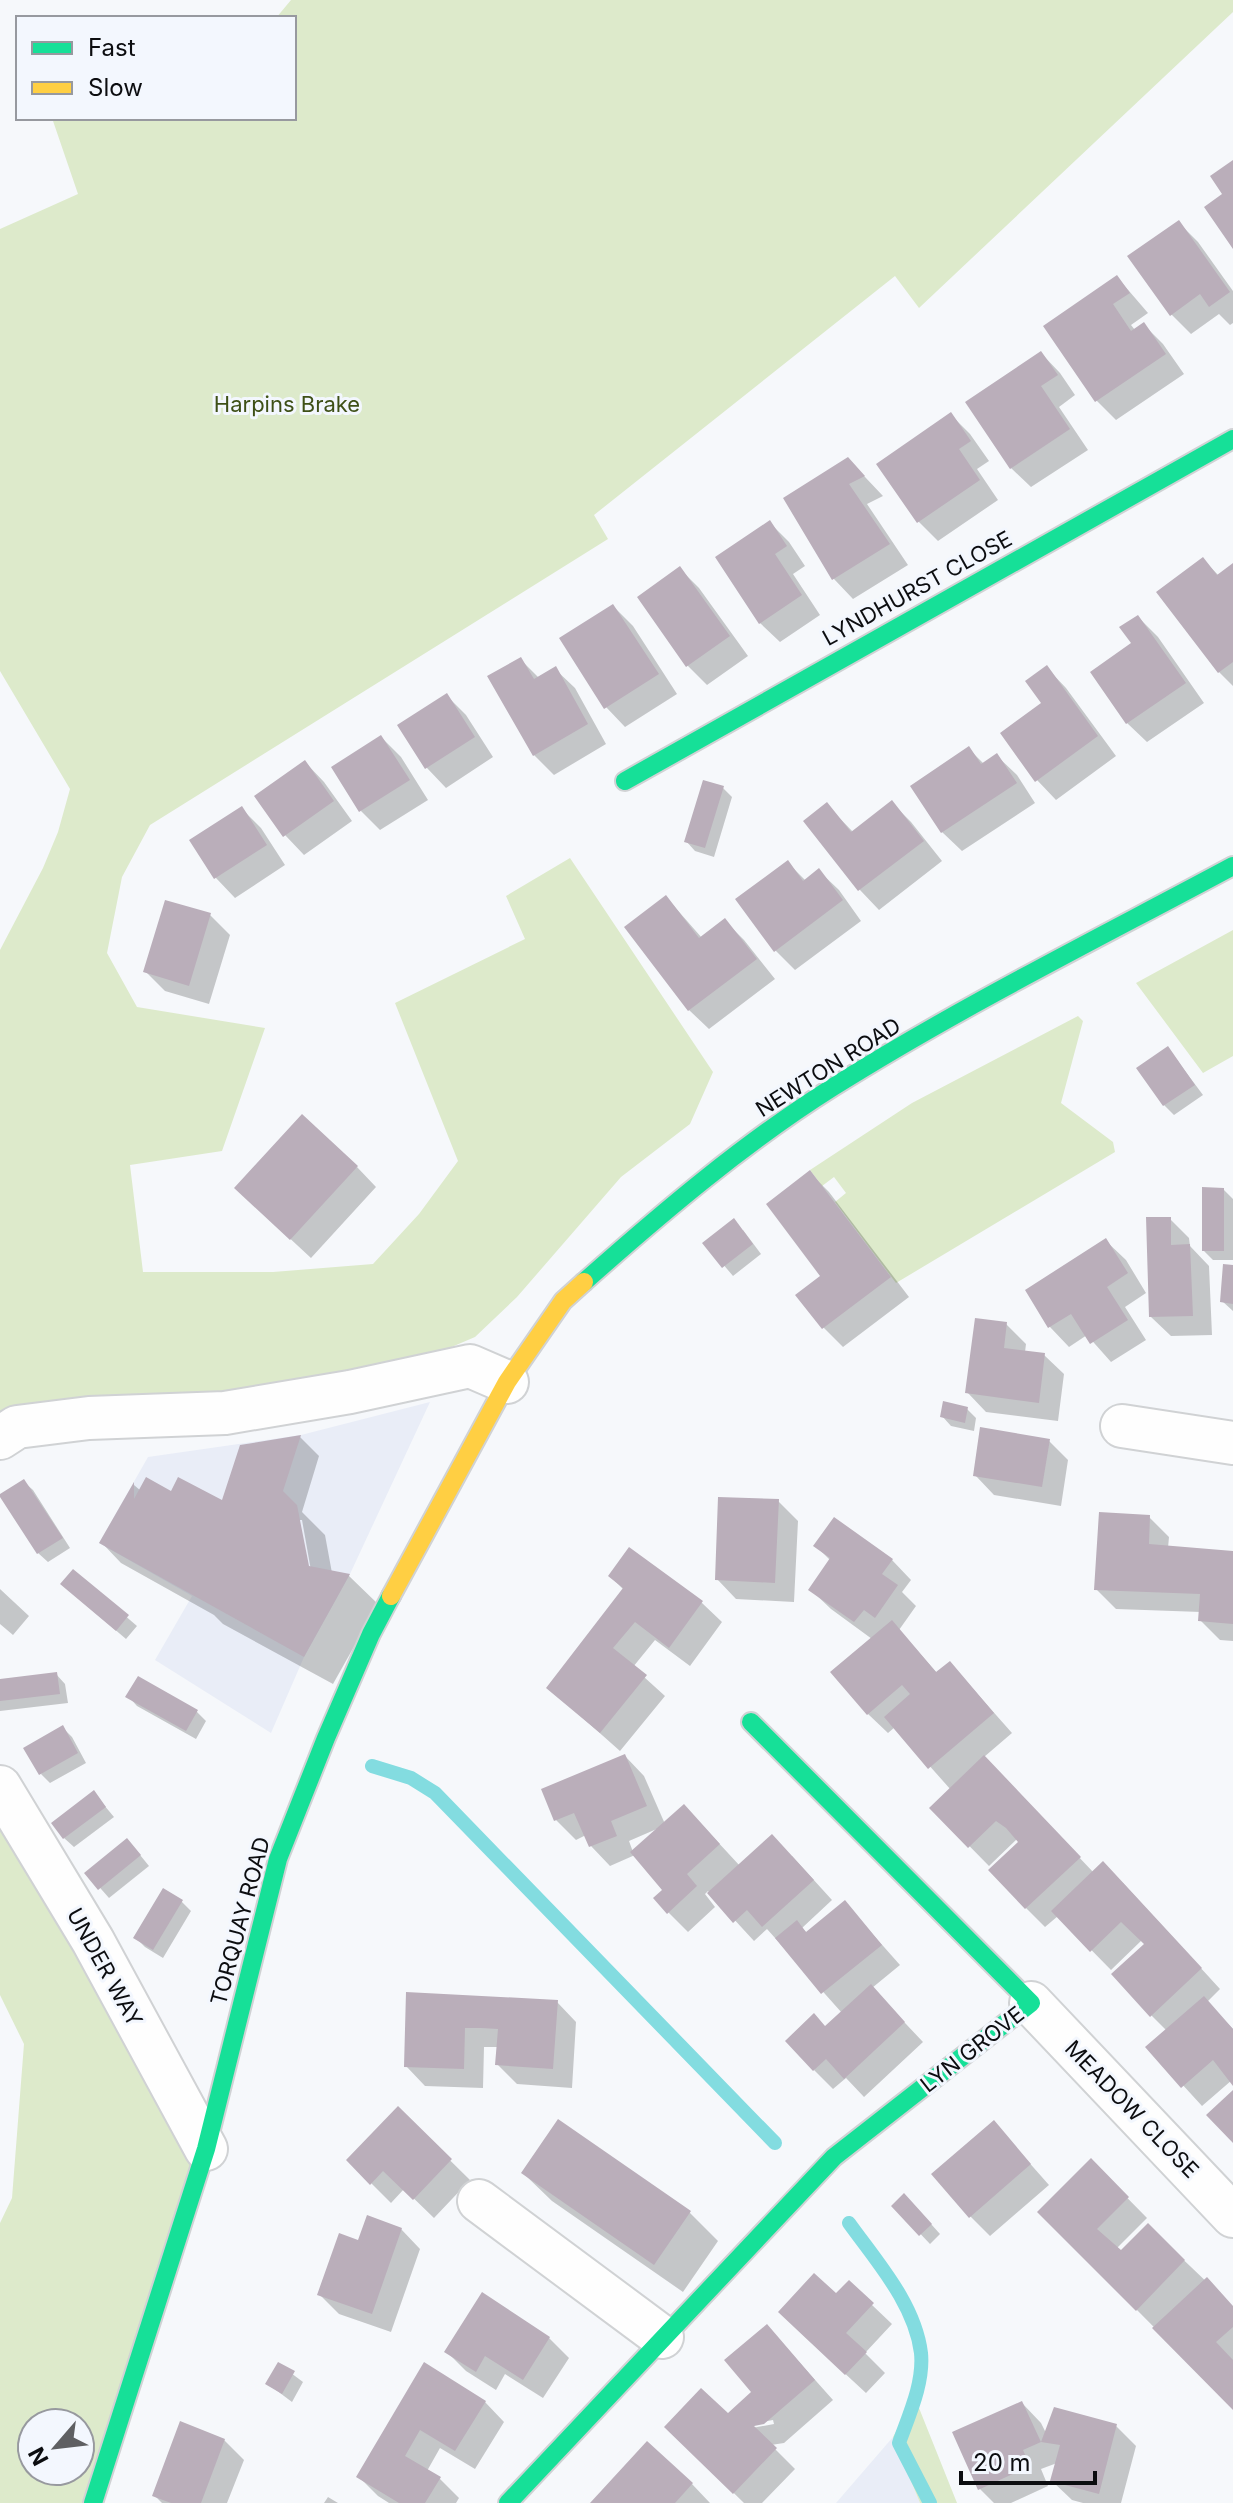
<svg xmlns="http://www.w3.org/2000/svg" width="1233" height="2503" viewBox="0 0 1233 2503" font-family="Inter,sans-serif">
<rect width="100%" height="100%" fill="#f6f8fb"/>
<path fill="#e9edf7" d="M 430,1402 L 350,1574 L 304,1657 L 271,1733 L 155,1660 L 192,1596 L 99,1543 L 148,1457 L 301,1435 Z
M 893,2437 L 920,2503 L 836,2503 Z"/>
<path fill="#ddeacb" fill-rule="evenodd" d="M 291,0 L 1233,0 L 1233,12 L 919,308 L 895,276 L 594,515 L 608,539 L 150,825 L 122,877 L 107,953 L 137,1007 L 265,1028 L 222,1151 L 130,1165 L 143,1272 L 273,1272 L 373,1264 L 419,1214 L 458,1161 L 395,1003 L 525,939 L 506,896 L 570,858 L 713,1072 L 690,1124 L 621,1177 L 517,1297 L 475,1337 L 421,1360 L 225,1394 L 0,1412 L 0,950 L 43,868 L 58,832 L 70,789 L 0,671 L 0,229 L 78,194 L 52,118 L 294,118 L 294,18 L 276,18 Z
M 1233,930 L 1233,1056 L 1203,1073 L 1136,983 Z
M 1078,1016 L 1083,1021 L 1061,1103 L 1113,1142 L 1115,1152 L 896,1283 L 835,1202 L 846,1193 L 834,1177 L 822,1186 L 810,1170 L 912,1103 Z
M 0,1787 L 206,2149 L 93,2503 L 0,2503 L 0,2223 L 12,2198 L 24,2044 L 0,1995 ZM 32,2423 L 80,2423 L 80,2471 L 32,2471 Z
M 915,2398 L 957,2503 L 920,2503 L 893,2437 Z"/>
<path fill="#0003" fill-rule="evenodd" d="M 1178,222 L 1198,242 L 1233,291 L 1233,323 L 1230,325 L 1219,314 L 1191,334 L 1171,314 Z
M 1117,277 L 1148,313 L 1131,325 L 1135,330 L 1143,324 L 1163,344 L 1184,374 L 1116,420 L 1097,401 L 1046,326 Z
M 1041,353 L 1060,373 L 1075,395 L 1059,407 L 1088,450 L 1031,487 L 1011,468 Z
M 950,414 L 970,434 L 989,461 L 977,469 L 998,500 L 938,541 L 919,522 L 879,464 Z
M 848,459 L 883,496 L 867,504 L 908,565 L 853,599 L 834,579 L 786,499 Z
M 770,523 L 789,542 L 805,566 L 793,574 L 820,615 L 780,642 L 760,623 Z
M 1203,559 L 1219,576 L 1233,566 L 1233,686 L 1219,672 Z
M 680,569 L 699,588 L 748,656 L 707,685 L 688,666 L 640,598 Z
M 613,606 L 633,626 L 677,694 L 625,727 L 606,707 Z
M 1138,617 L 1158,637 L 1204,703 L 1147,742 L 1127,723 Z
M 521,660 L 539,678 L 555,669 L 575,688 L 606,744 L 554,775 L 534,755 Z
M 1047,668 L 1066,688 L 1116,756 L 1056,800 L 1037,780 Z
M 447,696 L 466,715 L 493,757 L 446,788 L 427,768 L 400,726 Z
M 381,737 L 401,757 L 428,800 L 380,830 L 361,811 Z
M 969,749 L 984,764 L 997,756 L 1017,775 L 1035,803 L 962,851 L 942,832 Z
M 305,762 L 324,782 L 352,821 L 304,855 L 285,835 Z
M 723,788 L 732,797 L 714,857 L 695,851 L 686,841 Z
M 891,802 L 911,822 L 942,861 L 879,910 L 860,890 L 806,821 L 827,805 L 853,832 Z
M 241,808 L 261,828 L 285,865 L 235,898 L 216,878 L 192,841 Z
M 788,863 L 806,881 L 819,871 L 839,890 L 861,921 L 795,970 L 776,951 L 738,900 Z
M 666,897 L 702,938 L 725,921 L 744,940 L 775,979 L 709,1029 L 689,1010 Z
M 210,915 L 230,935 L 209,1004 L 165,991 L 145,971 Z
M 1168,1048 L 1203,1095 L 1174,1115 L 1164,1105 Z
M 357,1167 L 376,1187 L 311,1258 L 256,1207 Z
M 810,1173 L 829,1192 L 909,1297 L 843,1347 L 824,1328 L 798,1295 L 823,1276 Z
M 1224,1190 L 1233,1199 L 1233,1260 L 1213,1260 L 1204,1251 Z
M 1170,1219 L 1189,1238 L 1190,1246 L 1209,1266 L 1212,1335 L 1171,1336 L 1151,1317 Z
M 743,1230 L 761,1254 L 733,1276 L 705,1243 Z
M 1106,1241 L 1126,1260 L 1146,1293 L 1125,1307 L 1146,1340 L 1111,1362 L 1087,1335 L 1069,1347 L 1050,1327 L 1027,1291 Z
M 1233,1267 L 1233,1311 L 1222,1301 Z
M 1006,1324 L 1026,1344 L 1025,1352 L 1044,1355 L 1064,1374 L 1058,1421 L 986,1412 L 967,1392 Z
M 967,1409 L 976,1418 L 974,1431 L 951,1426 L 942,1416 Z
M 300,1437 L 319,1456 L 302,1512 L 325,1535 L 332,1573 L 349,1576 L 378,1604 L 333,1684 L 223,1624 L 214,1615 L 121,1563 L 102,1543 L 134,1485 L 141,1491 L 171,1493 L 224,1505 L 241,1446 ZM 298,1520 L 302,1520 L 312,1576 L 308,1577 Z
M 1049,1441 L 1068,1460 L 1061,1506 L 994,1495 L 975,1475 Z
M 23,1481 L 33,1490 L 70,1548 L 48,1562 L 38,1553 Z
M 778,1501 L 798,1521 L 794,1602 L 736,1599 L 717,1579 Z
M 1149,1517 L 1169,1537 L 1168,1548 L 1233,1553 L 1233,1641 L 1220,1640 L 1200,1620 L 1201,1612 L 1116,1609 L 1096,1589 Z
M 816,1546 L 892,1560 L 911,1580 L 902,1592 L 916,1606 L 899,1630 L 938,1674 L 950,1663 L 1012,1733 L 984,1757 L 1094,1873 L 1123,1883 L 1220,1989 L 1207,2002 L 1233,2029 L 1233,2082 L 1232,2080 L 1202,2106 L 1148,2047 L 1167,2031 L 1151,2015 L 1146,1944 L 1142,1940 L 1111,1970 L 1058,1916 L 1045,1927 L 1026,1908 L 1021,1842 L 1017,1839 L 989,1866 L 932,1808 L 951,1790 L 895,1727 L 888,1733 L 868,1714 L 872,1639 L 831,1609 L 811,1590 L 831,1561 Z
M 630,1550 L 702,1603 L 722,1622 L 690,1666 L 655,1640 L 633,1667 L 665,1696 L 620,1751 L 549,1688 L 624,1590 L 610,1576 Z
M 73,1571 L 137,1626 L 126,1639 L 72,1593 Z
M 0,1589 L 29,1616 L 13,1635 L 0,1624 Z
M 56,1674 L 65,1684 L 68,1703 L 0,1711 L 0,1681 Z
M 138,1678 L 197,1712 L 206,1721 L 196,1739 L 137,1706 L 128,1696 Z
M 63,1728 L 72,1737 L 86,1763 L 50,1783 L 41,1774 Z
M 625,1756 L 644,1776 L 665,1824 L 703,1826 L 740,1866 L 792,1856 L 832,1900 L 802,1928 L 808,1934 L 845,1903 L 900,1965 L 872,1988 L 923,2042 L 864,2097 L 846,2078 L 833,2089 L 814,2070 L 842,2013 L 767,1929 L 754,1941 L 708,1891 L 705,1894 L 715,1907 L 688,1932 L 655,1899 L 665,1890 L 635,1855 L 610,1866 L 591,1846 L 586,1835 L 576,1840 L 556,1820 ZM 659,1828 L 633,1852 L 629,1841 Z
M 94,1793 L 114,1817 L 74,1847 L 64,1838 Z
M 136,1850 L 149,1866 L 109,1898 L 87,1873 Z
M 181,1901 L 191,1911 L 163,1958 L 145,1947 L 136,1938 Z
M 408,1994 L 557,2002 L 576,2022 L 572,2088 L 517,2084 L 497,2064 L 499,2047 L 484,2047 L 483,2088 L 425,2086 L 406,2066 Z
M 398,2109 L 470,2180 L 434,2218 L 404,2189 L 391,2203 L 348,2160 Z
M 994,2123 L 1049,2185 L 990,2236 L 970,2216 Z
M 1091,2161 L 1147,2218 L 1116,2249 L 1121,2253 L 1148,2226 L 1233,2307 L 1233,2407 L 1040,2212 Z
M 523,2173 L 689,2212 L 718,2241 L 683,2292 L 552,2201 Z
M 914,2205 L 940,2234 L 930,2244 L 894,2206 Z
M 401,2229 L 420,2249 L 391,2332 L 339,2314 L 319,2294 L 359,2242 Z
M 836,2296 L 872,2305 L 892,2324 L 865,2353 L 885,2373 L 866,2393 L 800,2332 Z
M 767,2326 L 833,2400 L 784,2443 L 771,2445 L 795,2469 L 762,2503 L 744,2503 L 666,2427 L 728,2415 L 754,2392 ZM 773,2420 L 774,2424 L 752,2428 L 757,2423 Z
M 549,2338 L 569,2358 L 543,2398 L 505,2374 L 496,2390 L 466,2371 L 447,2352 Z
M 279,2364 L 303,2382 L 292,2402 L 268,2384 Z
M 425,2365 L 485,2402 L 504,2422 L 475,2469 L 440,2448 L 427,2471 L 440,2479 L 459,2498 L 456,2503 L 389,2503 L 378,2496 L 358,2476 Z
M 1022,2403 L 1041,2423 L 1046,2433 L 1116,2426 L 1136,2446 L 1121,2503 L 1083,2503 L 1072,2500 L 1052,2481 L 1057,2463 L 1041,2469 L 1048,2486 L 1011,2503 L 994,2503 L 980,2489 Z
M 224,2440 L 244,2460 L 227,2503 L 162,2503 L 154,2495 Z
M 692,2484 L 710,2503 L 593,2503 Z
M 328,2497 L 338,2503 L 324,2503 Z"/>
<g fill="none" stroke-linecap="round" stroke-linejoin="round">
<path stroke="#83dce0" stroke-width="14" d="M 372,1766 L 411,1778 L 435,1793 L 775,2143
M 849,2223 C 877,2262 915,2304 921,2353 C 924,2383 909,2415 899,2443 L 930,2503"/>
</g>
<path fill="#baaeba" d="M 1233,160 L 1233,249 L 1204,207 L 1222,194 L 1210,176 Z
M 1179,220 L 1230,292 L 1209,307 L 1200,294 L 1170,316 L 1127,256 Z
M 1117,275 L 1130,293 L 1113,304 L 1131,331 L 1144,322 L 1166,354 L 1095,402 L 1043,326 Z
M 1041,351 L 1058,375 L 1041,386 L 1070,429 L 1010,469 L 965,402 Z
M 951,412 L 971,441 L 959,449 L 980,480 L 917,523 L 876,464 Z
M 848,457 L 865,476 L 849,484 L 890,544 L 832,580 L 783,498 Z
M 770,520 L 787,546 L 775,554 L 802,595 L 759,624 L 715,557 Z
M 1203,557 L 1217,575 L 1233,563 L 1233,662 L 1218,673 L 1156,592 Z
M 680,566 L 730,636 L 686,667 L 637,597 Z
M 613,604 L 659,674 L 604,709 L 559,638 Z
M 1138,615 L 1186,683 L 1126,724 L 1090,672 L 1131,643 L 1119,627 Z
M 521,657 L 534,679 L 556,666 L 588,724 L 533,756 L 487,676 Z
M 1047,665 L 1098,736 L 1035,782 L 1000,733 L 1041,703 L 1025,681 Z
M 447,693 L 475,737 L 425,769 L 397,725 Z
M 381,735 L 410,780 L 359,812 L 331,767 Z
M 969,746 L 981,764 L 997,753 L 1017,783 L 941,833 L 910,786 Z
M 305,760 L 334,801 L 283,837 L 254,796 Z
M 703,780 L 724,786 L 705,848 L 684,842 Z
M 892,800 L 924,841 L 858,891 L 803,821 L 827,802 L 851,832 Z
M 242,806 L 267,845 L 214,879 L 189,840 Z
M 788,860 L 803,881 L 819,868 L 843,900 L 774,952 L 735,899 Z
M 666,895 L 699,938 L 725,918 L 757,959 L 688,1011 L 624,927 Z
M 165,900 L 211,913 L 189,986 L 143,972 Z
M 1168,1046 L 1195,1085 L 1163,1106 L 1136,1068 Z
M 302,1114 L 358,1166 L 290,1240 L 234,1188 Z
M 810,1170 L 891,1277 L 822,1329 L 795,1295 L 820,1276 L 766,1204 Z
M 1202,1187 L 1224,1188 L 1224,1251 L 1202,1251 Z
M 1146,1217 L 1171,1217 L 1171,1245 L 1190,1244 L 1193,1316 L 1149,1317 Z
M 734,1218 L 753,1244 L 722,1268 L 702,1243 Z
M 1106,1238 L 1128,1273 L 1107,1287 L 1128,1320 L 1090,1344 L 1071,1314 L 1048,1328 L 1025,1290 Z
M 1223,1264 L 1233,1265 L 1233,1304 L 1220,1302 Z
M 975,1318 L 1007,1322 L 1004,1348 L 1045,1353 L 1039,1403 L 965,1393 Z
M 943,1401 L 968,1407 L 965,1423 L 940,1417 Z
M 980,1427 L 1050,1439 L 1042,1487 L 973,1476 Z
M 301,1435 L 283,1491 L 297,1505 L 309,1566 L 350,1574 L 304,1657 L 99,1543 L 134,1482 L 134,1499 L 146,1477 L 171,1491 L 178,1477 L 222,1500 L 240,1445 Z
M 24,1479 L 63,1538 L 37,1554 L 0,1497 L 0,1494 Z
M 718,1497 L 779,1499 L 775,1583 L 715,1580 Z
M 1099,1512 L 1150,1515 L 1149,1544 L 1233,1551 L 1233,1624 L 1198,1621 L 1200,1594 L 1094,1590 Z
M 834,1517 L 893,1559 L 882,1574 L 898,1585 L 875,1618 L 864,1610 L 854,1622 L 808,1590 L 830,1558 L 813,1546 Z
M 629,1547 L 703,1601 L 669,1648 L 635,1622 L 613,1648 L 647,1675 L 600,1733 L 546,1688 L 623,1588 L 608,1576 Z
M 73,1569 L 129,1615 L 116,1631 L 60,1584 Z
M 892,1620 L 936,1672 L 950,1661 L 994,1713 L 928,1769 L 884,1717 L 910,1694 L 902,1685 L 867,1715 L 830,1672 Z
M 57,1672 L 60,1694 L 0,1701 L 0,1679 Z
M 138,1676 L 198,1710 L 186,1731 L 125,1697 Z
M 63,1725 L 78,1753 L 39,1775 L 23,1748 Z
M 625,1754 L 647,1806 L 611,1821 L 617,1836 L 589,1847 L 574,1813 L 554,1821 L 541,1789 Z
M 984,1755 L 1081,1857 L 1025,1909 L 988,1870 L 1018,1842 L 1006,1828 L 996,1821 L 968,1848 L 929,1808 Z
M 94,1790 L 106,1807 L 63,1839 L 51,1823 Z
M 684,1804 L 720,1844 L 687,1874 L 697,1886 L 667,1914 L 653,1898 L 662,1890 L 630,1852 Z
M 772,1834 L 814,1880 L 762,1927 L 747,1910 L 733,1923 L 707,1893 Z
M 127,1838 L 141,1855 L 98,1890 L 84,1873 Z
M 1103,1861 L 1202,1968 L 1150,2017 L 1111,1974 L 1144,1944 L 1121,1922 L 1090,1952 L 1051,1911 Z
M 163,1888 L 183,1900 L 153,1950 L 133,1938 Z
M 845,1900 L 882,1945 L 821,1994 L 775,1938 L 797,1920 L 806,1932 Z
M 871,1984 L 905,2022 L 844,2079 L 826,2059 L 813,2071 L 785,2041 L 814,2013 L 825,2026 Z
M 406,1992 L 558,2000 L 553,2069 L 495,2065 L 498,2029 L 481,2028 L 465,2028 L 464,2069 L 404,2067 Z
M 1204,1996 L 1233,2029 L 1233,2086 L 1213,2060 L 1181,2088 L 1145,2047 Z
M 1233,2090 L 1233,2143 L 1206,2115 Z
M 398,2106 L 452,2159 L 413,2200 L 383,2171 L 370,2185 L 346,2160 Z
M 558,2119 L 691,2211 L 654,2265 L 521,2173 Z
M 994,2120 L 1031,2164 L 969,2218 L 931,2174 Z
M 1091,2158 L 1129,2197 L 1097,2229 L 1121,2250 L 1148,2223 L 1185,2260 L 1136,2311 L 1037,2212 Z
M 904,2193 L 932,2224 L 919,2236 L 891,2206 Z
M 367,2215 L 402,2228 L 372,2314 L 317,2295 L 339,2233 L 358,2240 Z
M 814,2273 L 836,2293 L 849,2280 L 874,2303 L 846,2333 L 867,2352 L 845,2375 L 778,2312 Z
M 1207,2277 L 1233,2306 L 1233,2327 L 1216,2342 L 1233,2360 L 1233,2410 L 1152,2328 Z
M 482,2292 L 550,2337 L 523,2380 L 485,2356 L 476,2372 L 444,2352 Z
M 767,2324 L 815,2380 L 764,2424 L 754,2426 L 777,2448 L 733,2494 L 664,2427 L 701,2388 L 728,2413 L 751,2392 L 724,2360 Z
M 278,2362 L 295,2371 L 282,2394 L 265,2384 Z
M 424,2362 L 486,2401 L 455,2451 L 420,2430 L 405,2456 L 441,2477 L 425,2503 L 399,2503 L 356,2477 Z
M 1022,2401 L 1041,2442 L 1023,2450 L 1030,2466 L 978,2490 L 952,2432 Z
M 1054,2407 L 1117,2424 L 1099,2494 L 1050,2481 L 1060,2445 L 1041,2442 Z
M 180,2421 L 225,2439 L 201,2503 L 171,2503 L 152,2496 Z
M 647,2441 L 693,2483 L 675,2503 L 590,2503 Z"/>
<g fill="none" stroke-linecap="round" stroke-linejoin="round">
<defs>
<path id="street" d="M 1122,1426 L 1233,1443
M 0,1438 L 17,1427 L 89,1418 L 225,1413 L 350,1392 L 470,1366 L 507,1382
M 0,1787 L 93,1941 L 206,2149
M 1031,2003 L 1233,2216
M 479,2201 L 662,2337"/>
<path id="fast" d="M 625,781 L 1233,439
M 584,1282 C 663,1212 744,1143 833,1087 C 962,1006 1099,938 1233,866
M 93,2503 L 206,2149 L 278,1859 L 326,1738 L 371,1634 L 391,1596
M 508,2503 L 834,2157 L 1031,2003 L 751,1722"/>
<path id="slow" d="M 391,1596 L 507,1382 L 563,1301 L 584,1282"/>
</defs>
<use href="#street" stroke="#d0d2d4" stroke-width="46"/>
<use href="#fast" stroke="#d0d2d4" stroke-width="22"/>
<use href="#slow" stroke="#d0d2d4" stroke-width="22"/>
<use href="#street" stroke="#fefefe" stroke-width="42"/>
<use href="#fast" stroke="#16e098" stroke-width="18"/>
<use href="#slow" stroke="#ffcf43" stroke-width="18"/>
</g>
<g text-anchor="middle" stroke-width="6" stroke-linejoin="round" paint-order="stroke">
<g font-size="22" fill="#3e5017" stroke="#f3f7fe">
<text x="287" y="412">Harpins Brake</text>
</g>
<g font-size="22" fill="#0c0d10" stroke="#f3f7fe">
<text transform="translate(917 588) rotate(-29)" y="8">LYNDHURST CLOSE</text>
<text transform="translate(828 1067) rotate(-32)" y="8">NEWTON ROAD</text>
<text transform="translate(240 1921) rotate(-75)" y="8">TORQUAY ROAD</text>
<text transform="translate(105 1967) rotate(61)" y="8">UNDER WAY</text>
<text transform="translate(972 2049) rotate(-38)" y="8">LYN GROVE</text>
<text transform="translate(1132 2109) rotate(46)" y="8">MEADOW CLOSE</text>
</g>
</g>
<rect x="16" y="16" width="280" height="104" fill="#f3f7fe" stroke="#97999f" stroke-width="2"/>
<rect x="32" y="42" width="40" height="12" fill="#16e098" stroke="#97999f" stroke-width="2"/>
<text x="88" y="56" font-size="24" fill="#0c0d10">Fast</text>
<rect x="32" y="82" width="40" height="12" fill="#ffcf43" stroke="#97999f" stroke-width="2"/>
<text x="88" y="96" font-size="24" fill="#0c0d10">Slow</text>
<g transform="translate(56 2447) rotate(242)"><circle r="38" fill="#f3f7fe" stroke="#97999f" stroke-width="2"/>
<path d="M0-6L14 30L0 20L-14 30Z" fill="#5e5f62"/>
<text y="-12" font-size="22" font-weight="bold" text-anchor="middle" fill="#0c0d10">N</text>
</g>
<path d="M961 2471v12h134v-12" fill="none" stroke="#0c0d10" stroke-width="4"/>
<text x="973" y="2471" font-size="24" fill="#0c0d10" stroke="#f3f7fe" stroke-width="6" paint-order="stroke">20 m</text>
</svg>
